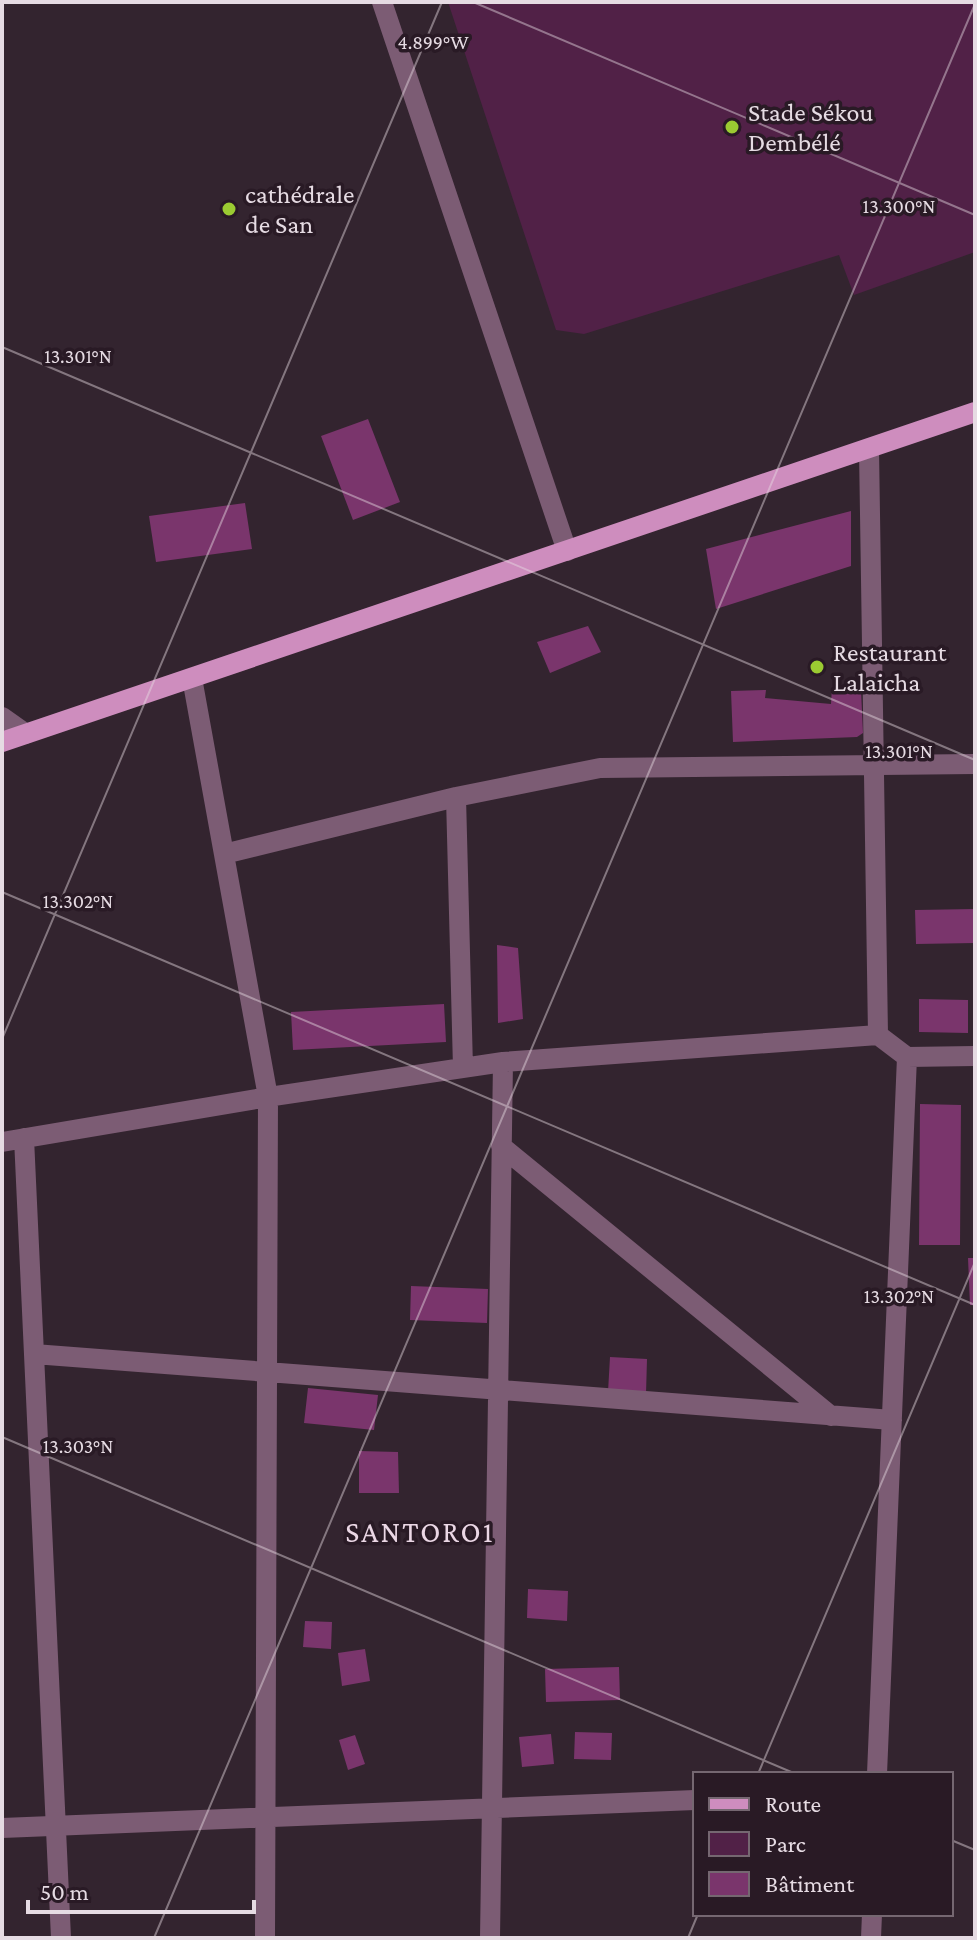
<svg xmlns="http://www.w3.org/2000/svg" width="977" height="1940" viewBox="0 0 977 1940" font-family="'Crimson Pro',serif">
<rect width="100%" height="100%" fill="#33242f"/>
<path fill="#512147" d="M 448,2 L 975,2 L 975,252 L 854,295 L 839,255 L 584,334 L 556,330 Z"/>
<path fill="#7a356c" d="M 368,419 L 400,502 L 353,520 L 321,436 Z
M 245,503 L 252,549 L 156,562 L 149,516 Z
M 851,511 L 851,566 L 716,609 L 706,549 Z
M 588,626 L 601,652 L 550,673 L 537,642 Z
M 832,687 L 861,690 L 863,733 L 857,737 L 733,742 L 731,691 L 766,690 L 765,698 L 831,704 Z
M 975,909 L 975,943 L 916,944 L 915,910 Z
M 497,945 L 518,948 L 523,1019 L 498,1023 Z
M 919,999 L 968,1000 L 968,1033 L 919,1032 Z
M 444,1004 L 446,1042 L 293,1050 L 291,1012 Z
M 920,1104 L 961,1105 L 960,1245 L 919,1245 Z
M 968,1258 L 975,1258 L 975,1305 L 970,1305 Z
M 411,1286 L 488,1289 L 487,1323 L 410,1320 Z
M 610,1357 L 647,1359 L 646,1394 L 608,1392 Z
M 308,1388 L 378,1395 L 374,1430 L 304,1423 Z
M 359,1451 L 398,1452 L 399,1493 L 359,1493 Z
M 528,1589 L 568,1591 L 567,1621 L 527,1618 Z
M 305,1621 L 332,1622 L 331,1649 L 303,1647 Z
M 365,1649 L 370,1681 L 342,1686 L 338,1653 Z
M 619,1667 L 620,1700 L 546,1702 L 545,1669 Z
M 575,1732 L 612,1733 L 611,1760 L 574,1759 Z
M 551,1734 L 554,1764 L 522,1767 L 519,1737 Z
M 355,1735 L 365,1764 L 348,1770 L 339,1740 Z"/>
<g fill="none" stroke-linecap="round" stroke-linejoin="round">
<path stroke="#7c5c74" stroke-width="20" d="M 382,2 L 567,551
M 192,678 L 268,1097 L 265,1938
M 2,717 L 26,734
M 456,797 L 463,1068
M 224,854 L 456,797 L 600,768 L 975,764
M 907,1057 L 975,1056
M 24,1138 L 61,1938
M 2,1142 L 268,1097 L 503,1062 L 878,1035 L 869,449
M 501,1146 L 831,1416
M 34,1354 L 892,1420
M 877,1774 L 907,1057 L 878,1035
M 2,1828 L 695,1800
M 490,1938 L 503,1062
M 871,1938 L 872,1914"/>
<path stroke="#ce8dbe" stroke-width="20" d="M 2,742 L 975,412"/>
</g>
<path fill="none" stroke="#e6dbe3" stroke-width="2" stroke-opacity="0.45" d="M 473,2 L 975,215M 2,347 L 975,760M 2,892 L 975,1305M 2,1039 L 442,2M 2,1437 L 796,1774M 758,1774 L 975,1262M 951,1840 L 975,1850M 154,1938 L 975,4M 688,1938 L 698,1914"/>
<g fill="#9bcb32" stroke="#291a25" stroke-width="3">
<circle cx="732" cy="127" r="8"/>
<circle cx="229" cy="209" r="8"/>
<circle cx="817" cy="667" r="8"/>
</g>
<g text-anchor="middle" stroke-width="7" stroke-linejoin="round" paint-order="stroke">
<g font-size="26" fill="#e6dbe3" stroke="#291a25" text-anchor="start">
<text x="748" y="121">Stade Sékou<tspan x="748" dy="30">Dembélé</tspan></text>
<text x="245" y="203">cathédrale<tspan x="245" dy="30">de San</tspan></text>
<text x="833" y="661">Restaurant<tspan x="833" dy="30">Lalaicha</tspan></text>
</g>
<g font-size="30" letter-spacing="2" fill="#ebd7e5" stroke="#291a25">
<text x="420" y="1542">SANTORO1</text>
</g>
</g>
<g font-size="20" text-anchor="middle" fill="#e6dbe3" stroke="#291a25" stroke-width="7" stroke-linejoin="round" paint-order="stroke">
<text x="433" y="49">4.899°W</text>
<text x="899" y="213">13.300°N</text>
<text x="78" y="363">13.301°N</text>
<text x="899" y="758">13.301°N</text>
<text x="78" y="908">13.302°N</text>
<text x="899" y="1303">13.302°N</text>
<text x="78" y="1453">13.303°N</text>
</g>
<rect width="977" height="1940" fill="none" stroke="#e6dbe3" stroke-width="8"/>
<rect x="693" y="1772" width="260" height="144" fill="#291a25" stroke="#756771" stroke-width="2"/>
<rect x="709" y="1798" width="40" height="12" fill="#ce8dbe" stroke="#756771" stroke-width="2"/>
<text x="765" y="1812" font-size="24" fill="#e6dbe3">Route</text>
<rect x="709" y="1832" width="40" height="24" fill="#512147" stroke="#756771" stroke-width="2"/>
<text x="765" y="1852" font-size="24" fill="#e6dbe3">Parc</text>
<rect x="709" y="1872" width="40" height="24" fill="#7a356c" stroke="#756771" stroke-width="2"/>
<text x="765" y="1892" font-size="24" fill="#e6dbe3">Bâtiment</text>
<path d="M28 1900v12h226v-12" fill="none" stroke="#e6dbe3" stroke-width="4"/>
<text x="40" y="1900" font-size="24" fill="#e6dbe3" stroke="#291a25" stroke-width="6" paint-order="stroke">50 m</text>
</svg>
